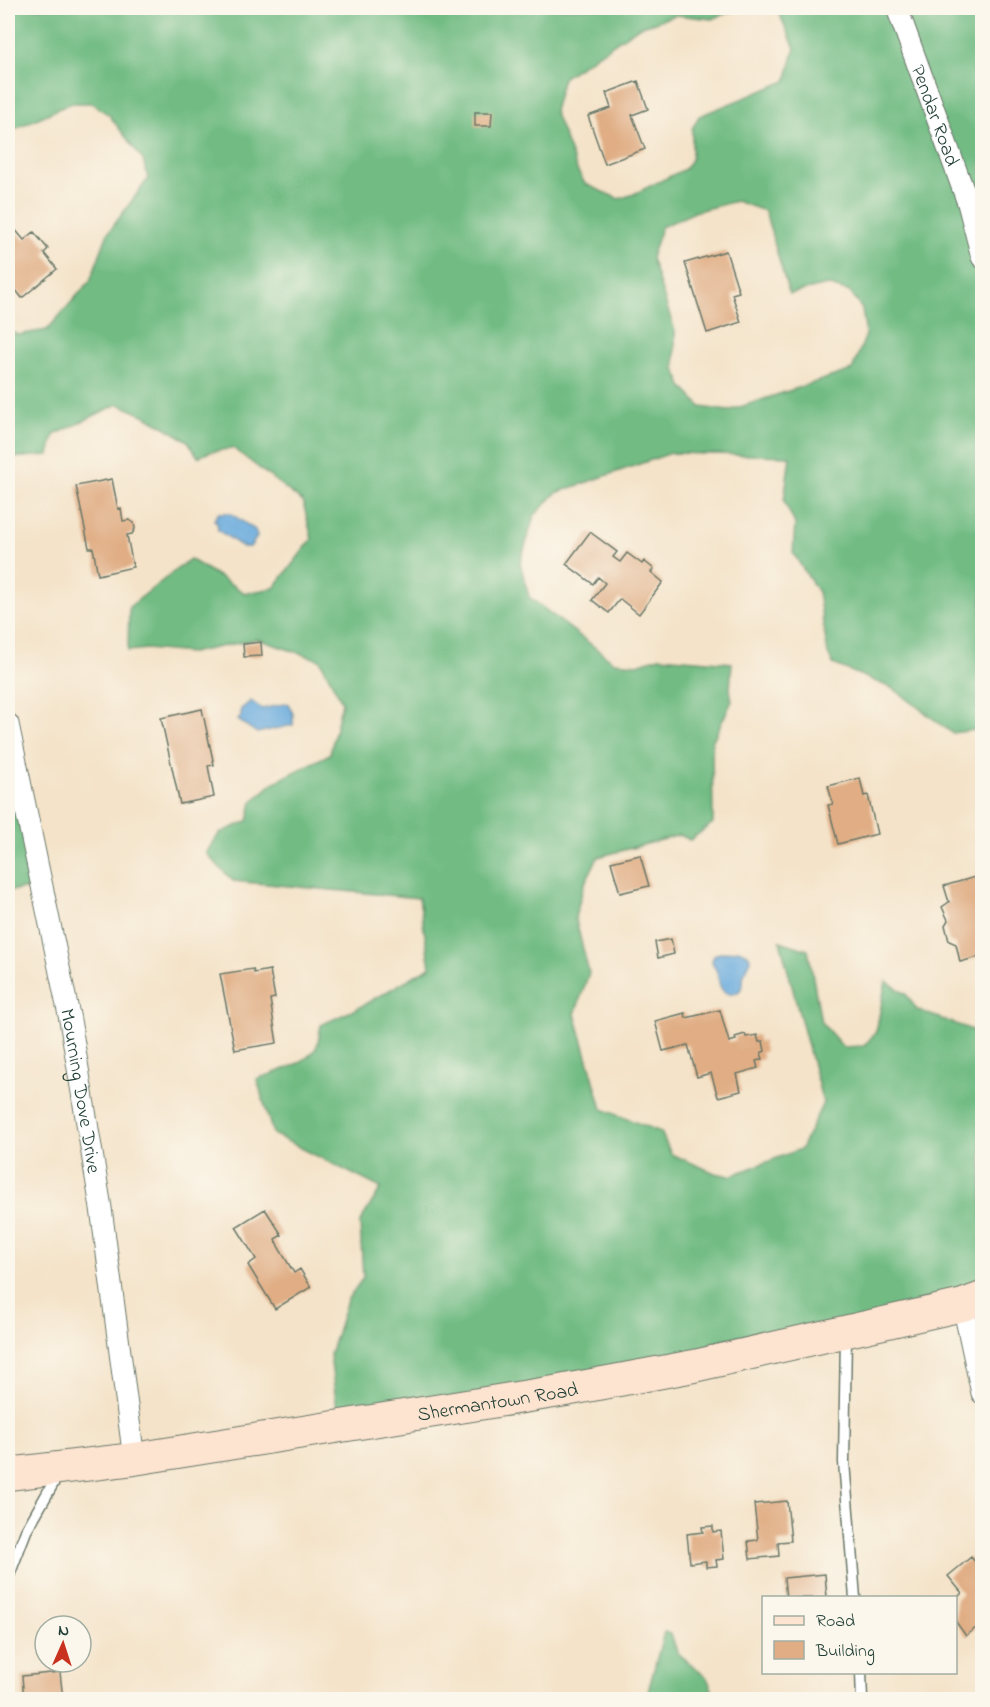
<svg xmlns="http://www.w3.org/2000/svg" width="990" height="1707" viewBox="0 0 990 1707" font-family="'Indie Flower',sans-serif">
<rect width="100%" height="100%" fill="#fbf7ec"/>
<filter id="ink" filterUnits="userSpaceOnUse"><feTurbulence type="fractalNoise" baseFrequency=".0167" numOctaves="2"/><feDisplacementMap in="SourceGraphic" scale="12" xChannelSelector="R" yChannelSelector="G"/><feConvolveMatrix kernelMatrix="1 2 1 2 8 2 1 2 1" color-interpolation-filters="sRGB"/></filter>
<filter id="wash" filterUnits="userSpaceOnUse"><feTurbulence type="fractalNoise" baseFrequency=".008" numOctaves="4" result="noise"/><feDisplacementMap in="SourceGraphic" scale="24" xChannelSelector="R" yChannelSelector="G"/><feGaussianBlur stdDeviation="1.35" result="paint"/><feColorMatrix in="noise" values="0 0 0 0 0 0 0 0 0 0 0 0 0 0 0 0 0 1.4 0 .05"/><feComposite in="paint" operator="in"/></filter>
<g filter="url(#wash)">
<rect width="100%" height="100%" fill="#f4e3c9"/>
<path fill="#72bc84" stroke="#487c5c" stroke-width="1.5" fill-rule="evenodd" d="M 8,8 L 740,8 L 712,19 L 676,15 L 639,27 L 563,78 L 554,111 L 578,172 L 585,184 L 619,199 L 634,194 L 685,169 L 692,158 L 692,129 L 699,116 L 786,81 L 795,48 L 779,13 L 762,8 L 982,8 L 982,729 L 952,733 L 894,689 L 833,664 L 828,654 L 818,592 L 793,553 L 795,524 L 784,501 L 790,456 L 671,453 L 556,493 L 534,516 L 520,563 L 529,597 L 614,662 L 637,664 L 659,657 L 732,663 L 730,689 L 732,701 L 712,742 L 713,823 L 690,840 L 680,835 L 598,857 L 584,885 L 575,917 L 589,973 L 575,1014 L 602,1109 L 661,1132 L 671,1154 L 715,1173 L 730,1176 L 801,1149 L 823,1103 L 780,941 L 808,950 L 821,1022 L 843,1047 L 864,1046 L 876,1032 L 886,981 L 906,994 L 917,1010 L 972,1030 L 982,1026 L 982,1305 L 339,1424 L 330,1355 L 347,1300 L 363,1278 L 360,1222 L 381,1188 L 273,1134 L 257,1079 C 275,1072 304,1066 316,1048 C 319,1043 319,1032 321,1025 L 360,1007 L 430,967 L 419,898 L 233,881 L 206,853 L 220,833 L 248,821 L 252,802 L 273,783 L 330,754 L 342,702 L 320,660 L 257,639 L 191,653 L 147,649 L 128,651 L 129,607 L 190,559 L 245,593 L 274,588 L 312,539 L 303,502 L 233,448 L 210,452 L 198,457 L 188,441 L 148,417 L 118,404 L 54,435 L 49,455 L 8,458 L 8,328 L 17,335 L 47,330 L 90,281 L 108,233 L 148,179 L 143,160 L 109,115 L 91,103 L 71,103 L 8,132 ZM 736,201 L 765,211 L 789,294 L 827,285 L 850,292 L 862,309 L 866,335 L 852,370 L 728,411 L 701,407 L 682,386 L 675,368 L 675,331 L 651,258 L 661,227 L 697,211 Z
M 18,787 L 38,887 L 8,891 L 8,791 Z
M 664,1632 L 671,1634 L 677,1652 L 707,1678 L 716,1699 L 646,1699 Z"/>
<path fill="#69aadd" stroke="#447488" stroke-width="1.5" d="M 219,513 L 230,513 L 255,530 L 257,537 L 250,547 L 243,547 L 218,530 L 217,522 L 214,520 Z
M 251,701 L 262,709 L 288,703 L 293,714 L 293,725 L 257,733 L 238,720 L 241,716 L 241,709 Z
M 738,950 L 748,954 L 751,960 L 744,974 L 741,989 C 733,998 721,994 719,982 C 718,979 719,976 717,972 C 715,966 712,966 712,959 L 716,954 Z"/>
<g id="blocks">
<path fill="#e0ad84" d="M 638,81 L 648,109 L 632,115 L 645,149 L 605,164 L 588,116 L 611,108 L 606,93 Z
M 475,112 L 492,112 L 491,126 L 475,126 Z
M 8,221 L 24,240 L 34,232 L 48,249 L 44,253 L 57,269 L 22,298 L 15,289 L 10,293 L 8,290 Z
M 726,251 L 739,292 L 732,294 L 741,322 L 707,333 L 685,263 Z
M 112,479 L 118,509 L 121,508 L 123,521 L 129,520 L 134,523 L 135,529 L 132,534 L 127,535 L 133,567 L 98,575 L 93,548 L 89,548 L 76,486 Z
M 590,532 L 617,552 L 613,557 L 620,562 L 627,553 L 642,564 L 644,561 L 654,569 L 651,572 L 663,582 L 639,614 L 620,599 L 609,613 L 592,600 L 605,583 L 598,577 L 593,584 L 566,564 Z
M 261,642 L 262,656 L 244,657 L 243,644 Z
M 202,709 L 214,765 L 208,766 L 214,797 L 180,804 L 161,718 Z
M 860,778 L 864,796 L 868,795 L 877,834 L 838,844 L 828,805 L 833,804 L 828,786 Z
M 640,855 L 649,886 L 620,893 L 611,862 Z
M 982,875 L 982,956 L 960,962 L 956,944 L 949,941 L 945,925 L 948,920 L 942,907 L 949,902 L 944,886 Z
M 671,939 L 674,954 L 658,958 L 655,942 Z
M 253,969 L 254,973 L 270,970 L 275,998 L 270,999 L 277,1043 L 235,1050 L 220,974 Z
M 720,1010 L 729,1042 L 736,1040 L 735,1037 L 745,1034 L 746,1037 L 757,1035 L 759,1042 L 763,1041 L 765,1051 L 761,1053 L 763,1059 L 756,1061 L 758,1068 L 737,1074 L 741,1091 L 718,1097 L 711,1073 L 697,1077 L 688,1045 L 663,1051 L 655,1021 L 685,1013 L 686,1018 Z
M 265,1209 L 282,1235 L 275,1239 L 279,1248 L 294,1273 L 300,1269 L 311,1287 L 275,1309 L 248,1265 L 256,1259 L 236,1227 Z
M 787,1501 L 791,1541 L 778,1542 L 779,1556 L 750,1559 L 748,1541 L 758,1540 L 754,1504 Z
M 713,1526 L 713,1532 L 721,1531 L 724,1559 L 716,1560 L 717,1566 L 706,1567 L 706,1561 L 690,1563 L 687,1534 L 703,1532 L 702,1527 Z
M 971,1557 L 982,1570 L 982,1623 L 966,1636 L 956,1622 L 956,1599 L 962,1593 L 948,1576 Z
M 825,1574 L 827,1598 L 786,1598 L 784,1578 Z
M 60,1672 L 63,1700 L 24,1700 L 22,1676 Z"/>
</g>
</g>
<g filter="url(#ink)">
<use href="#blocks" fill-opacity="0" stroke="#6a7768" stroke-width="1.5"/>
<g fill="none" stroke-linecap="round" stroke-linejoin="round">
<defs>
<path id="lane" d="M 846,1335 L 844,1462 L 855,1598
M 8,1578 L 26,1531 L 59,1473
M 861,1672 L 862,1700"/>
<g id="street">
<path id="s1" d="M 897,8 L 968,203 L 982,257"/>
<path id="s2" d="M 8,724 L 70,1020 L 101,1208 L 134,1459"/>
<path d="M 963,1305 L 982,1393"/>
</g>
<g id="secondary">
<path id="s3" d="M 8,1474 L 134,1459 L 560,1391 L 694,1366 L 963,1305 L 982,1298"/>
</g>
</defs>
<use href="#lane" stroke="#6a7768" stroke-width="13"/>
<use href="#street" stroke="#6a7768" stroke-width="23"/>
<use href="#secondary" stroke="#6a7768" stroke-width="34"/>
<use href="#lane" stroke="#fff" stroke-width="10"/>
<use href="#street" stroke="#fff" stroke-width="21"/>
<use href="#secondary" stroke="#fde4d1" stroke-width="32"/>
</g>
</g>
<g text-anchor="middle" stroke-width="6" stroke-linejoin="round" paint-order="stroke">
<g font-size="20" fill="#1f3d34" stroke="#fbf7ec">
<text dy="7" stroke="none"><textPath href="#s1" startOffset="114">Pendar Road</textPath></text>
<text dy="7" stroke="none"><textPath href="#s2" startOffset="374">Mourning Dove Drive</textPath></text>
<text dy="7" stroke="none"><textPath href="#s3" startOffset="495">Shermantown Road</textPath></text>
</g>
</g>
<rect width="990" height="1707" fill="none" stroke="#fbf7ec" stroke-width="30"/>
<rect x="762" y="1596" width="195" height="78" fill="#fbf7ec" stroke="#a3ada2" stroke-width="1.5"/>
<rect x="774" y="1616" width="30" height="9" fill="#fde4d1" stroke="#a3ada2" stroke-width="1.5"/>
<text x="816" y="1626" font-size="18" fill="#1f3d34">Road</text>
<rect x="774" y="1641" width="30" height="18" fill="#e0ad84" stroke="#a3ada2" stroke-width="1.5"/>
<text x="816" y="1656" font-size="18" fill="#1f3d34">Building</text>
<g transform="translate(63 1644) rotate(3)"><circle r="28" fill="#fbf7ec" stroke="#a3ada2" stroke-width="1.5"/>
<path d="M0-4.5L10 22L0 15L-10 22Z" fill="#c8321e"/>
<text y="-9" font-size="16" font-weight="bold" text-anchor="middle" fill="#1f3d34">N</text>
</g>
</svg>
